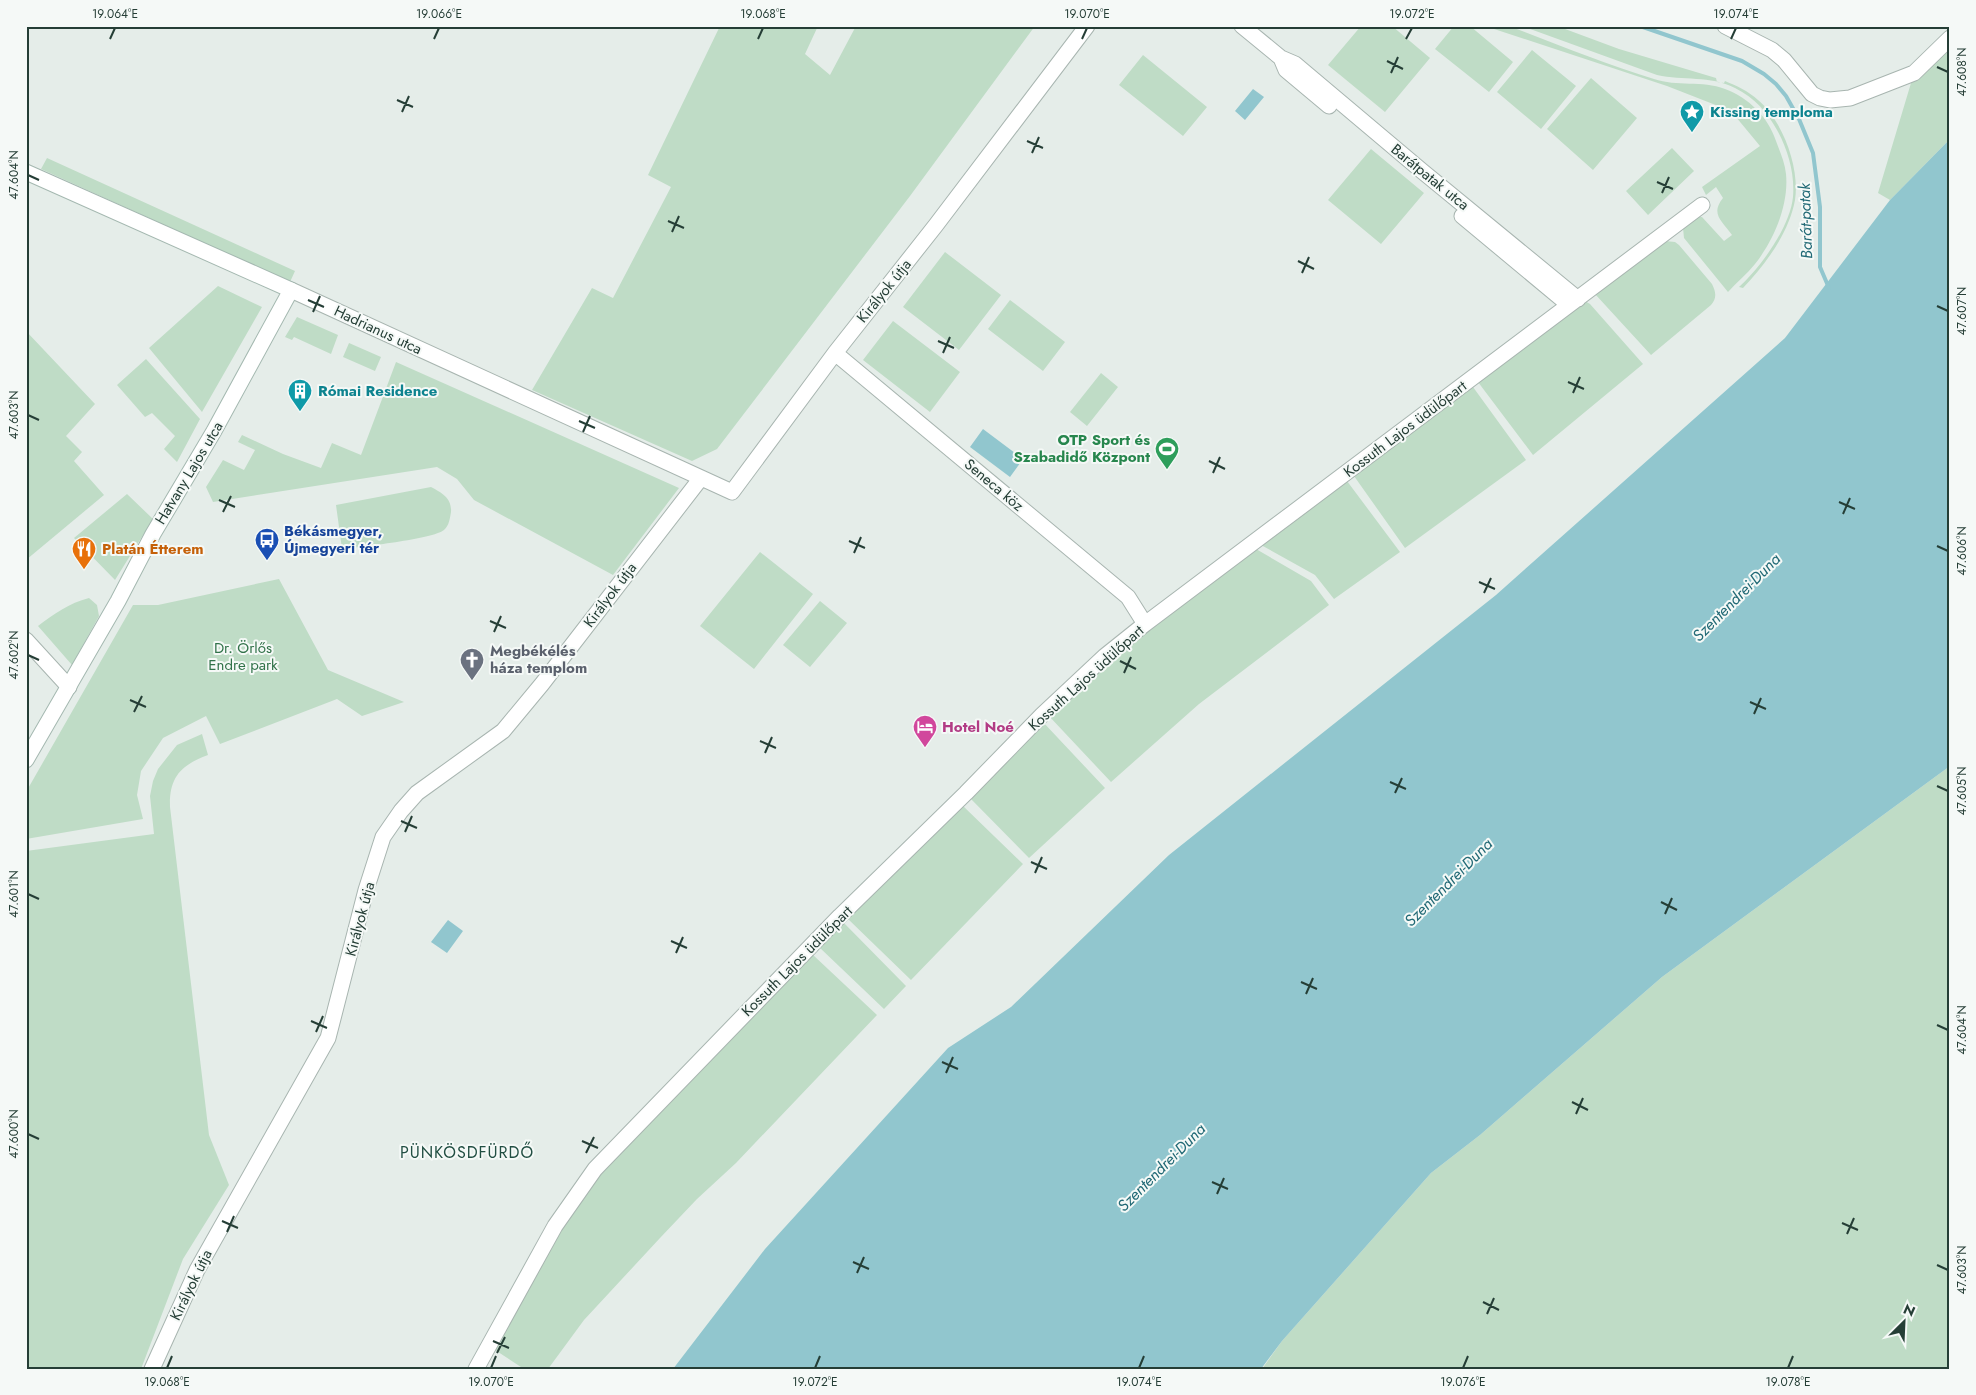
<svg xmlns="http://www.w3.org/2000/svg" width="1976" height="1395" viewBox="0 0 1976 1395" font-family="Jost,sans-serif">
<rect width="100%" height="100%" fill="#e5ede9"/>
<path fill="#bfdcc6" d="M 720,26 L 818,26 L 805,54 L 830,75 L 856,26 L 1035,26 L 910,196 L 717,449 L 692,461 L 532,390 L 592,288 L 613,298 L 671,187 L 648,175 Z
M 1361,26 L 1392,26 L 1430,58 L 1385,112 L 1328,65 Z
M 1454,26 L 1470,26 L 1513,62 L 1489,92 L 1435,49 Z
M 1485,26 L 1509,26 C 1557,44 1605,64 1654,79 C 1677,87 1702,80 1725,89 C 1749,98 1768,117 1776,141 C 1780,152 1785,163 1786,174 C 1789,205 1774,240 1755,264 C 1747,274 1737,282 1728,292 L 1684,238 L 1683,228 L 1691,217 L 1702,217 L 1724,241 L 1732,235 C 1722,221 1710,214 1723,198 L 1716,187 L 1706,195 L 1702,187 L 1760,146 L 1731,111 L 1667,86 Z
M 1522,26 L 1557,26 L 1619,49 L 1716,78 L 1717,82 L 1724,83 L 1725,81 C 1737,86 1748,91 1758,100 C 1783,121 1800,168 1795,200 C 1789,233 1765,265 1743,288 L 1739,287 C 1761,267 1790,227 1793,197 C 1795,174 1788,150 1777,130 C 1767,112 1755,98 1735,88 C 1710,75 1683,81 1657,75 Z
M 1950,38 L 1950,139 L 1890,200 L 1878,193 L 1914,73 Z
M 1532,50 L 1576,86 L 1541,129 L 1497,92 Z
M 1143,55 L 1207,107 L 1183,136 L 1119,85 Z
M 1591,78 L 1637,118 L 1593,170 L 1547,129 Z
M 1672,148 L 1694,171 L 1648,215 L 1626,191 Z
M 1371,149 L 1424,193 L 1381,244 L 1328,200 Z
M 47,158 L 295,271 L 290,282 L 41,169 Z
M 1665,241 L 1675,242 L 1679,245 L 1712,284 C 1716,292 1717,298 1711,305 L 1651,355 L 1595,294 Z
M 945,252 L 1001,295 L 959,350 L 903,307 Z
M 218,286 L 262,307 L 202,412 L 149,348 Z
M 1010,300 L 1065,342 L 1043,371 L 988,329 Z
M 1585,301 L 1590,304 L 1643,364 L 1533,455 L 1478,382 Z
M 297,317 L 338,335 L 331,354 L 294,337 L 292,340 L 285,337 Z
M 893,321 L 960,372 L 930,412 L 863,360 Z
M 26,331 L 95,404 L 66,436 L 82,452 L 74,461 L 104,495 L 26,560 Z
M 349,343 L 381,357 L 375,371 L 343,357 Z
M 146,359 L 200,419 L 177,462 L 164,449 L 175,436 L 152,413 L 145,417 L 117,385 Z
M 396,362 L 679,488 L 613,575 L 474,500 L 457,479 L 437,467 L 213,502 L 206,487 L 223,460 L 244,470 L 255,450 L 238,442 L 242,435 L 283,454 L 321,468 L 332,443 L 361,455 Z
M 1101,373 L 1118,387 L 1087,426 L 1070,412 Z
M 1473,387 L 1526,460 L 1405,548 L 1354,476 Z
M 1347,481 L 1400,552 L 1334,599 L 1315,575 L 1261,545 Z
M 431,487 C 442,493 452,498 451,512 C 450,518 449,526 444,530 C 433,539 360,547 342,549 L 336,505 Z
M 127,494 L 153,519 L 115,580 L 74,538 Z
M 1256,549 L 1311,581 L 1329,605 L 1199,704 L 1111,782 L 1048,715 L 1145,631 Z
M 760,552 L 813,594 L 754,669 L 700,626 Z
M 279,579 L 328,670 L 404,702 L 362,716 L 337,699 L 220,744 L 206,716 L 163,738 L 141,771 L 137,795 L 143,819 L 26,839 L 26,792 L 133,605 L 158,605 Z
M 89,598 L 97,605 L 99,616 L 72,665 L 38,626 C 54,614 69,603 89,598 Z
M 820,601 L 847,623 L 810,667 L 783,645 Z
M 1042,721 L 1105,788 L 1029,858 L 970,798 Z
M 202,734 L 208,755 C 181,765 169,777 170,807 L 209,1135 L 229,1185 L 183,1259 L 141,1369 L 26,1369 L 26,851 L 154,834 L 150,796 L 153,781 L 158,769 L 177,745 Z
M 1950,766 L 1950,1369 L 1262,1369 L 1282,1341 L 1431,1173 L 1480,1135 L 1662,977 Z
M 963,806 L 1023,864 L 911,980 L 848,919 Z
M 844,923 L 906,986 L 884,1009 L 819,947 Z
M 812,954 L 877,1015 L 736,1163 L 697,1199 L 660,1238 L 584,1320 L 548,1369 L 524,1369 L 492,1348 L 575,1207 L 591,1183 Z"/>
<path fill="#91c6ce" d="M 1253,89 L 1264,97 L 1245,120 L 1235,111 Z
M 1950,139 L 1950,766 L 1662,977 L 1480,1135 L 1431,1173 L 1282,1341 L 1261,1369 L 673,1369 L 765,1249 L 948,1048 L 1011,1007 L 1169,855 L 1496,595 L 1785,338 L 1890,200 Z
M 983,429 L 1023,459 L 1010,477 L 970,447 Z
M 448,920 L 463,931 L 447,953 L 431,942 Z"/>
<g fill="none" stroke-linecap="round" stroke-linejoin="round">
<path stroke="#91c6ce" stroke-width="4" d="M 1640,26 L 1742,61 L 1764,74 L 1776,84 L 1786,96 L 1799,119 L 1813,153 L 1820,207 L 1820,267 L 1829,288"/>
<defs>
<path id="street" d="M 1242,26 L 1281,58 L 1295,64 L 1422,171 L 1578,299
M 1725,26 L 1772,50 L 1784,60 L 1812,94 L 1820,98 L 1830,100 L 1850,98 L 1914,73 L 1950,38
M 1281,58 L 1286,70 L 1329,106
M 1462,216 L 1569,305
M 291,290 L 732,492 L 835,353 L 936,225 L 1087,26
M 835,353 L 1128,597 L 1145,624
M 26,640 L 69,687
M 152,1369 L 197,1270 L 328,1038 L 366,890 L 383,837 L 401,811 L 417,793 L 503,731 L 542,684 L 701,478
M 476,1369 L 555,1226 L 595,1169 L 840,916 L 966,793 L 1042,715 L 1105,656 L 1145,624 L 1702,205"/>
<path id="secondary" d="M 26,172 L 291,290 L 214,431 L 153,534 L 118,601 L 26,760"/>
</defs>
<use href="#street" stroke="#a8b5b0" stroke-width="17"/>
<use href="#secondary" stroke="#a4b8b0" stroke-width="17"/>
<use href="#street" stroke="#fff" stroke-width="15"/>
<use href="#secondary" stroke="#fff" stroke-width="15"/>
</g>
<path fill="none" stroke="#253e36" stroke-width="2" d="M 110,39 L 115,28M 434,39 L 439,28M 758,39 L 763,28M 1082,39 L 1087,28M 1406,39 L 1412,28M 1731,39 L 1736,28M 1387,61 L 1403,69M 1937,67 L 1948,72M 1391,73 L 1398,57M 397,100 L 413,107M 402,112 L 409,96M 1027,141 L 1043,148M 1032,153 L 1039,137M 28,175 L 39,180M 1657,182 L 1673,189M 1662,193 L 1669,177M 668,221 L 684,228M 672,232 L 679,216M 1298,261 L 1314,269M 1302,273 L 1309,257M 308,300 L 324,307M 1937,306 L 1948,311M 313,312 L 320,296M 938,341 L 954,348M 943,353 L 950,337M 1568,382 L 1584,389M 1573,393 L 1580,377M 28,415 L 39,420M 579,421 L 595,428M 583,432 L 590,416M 1209,461 L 1225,469M 1213,473 L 1220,457M 219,500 L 235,507M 1839,502 L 1855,509M 223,512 L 231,496M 1843,514 L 1850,498M 849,541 L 865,548M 1937,546 L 1948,551M 854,553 L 861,537M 1479,582 L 1495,589M 1484,593 L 1491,578M 490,621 L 506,628M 494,632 L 501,616M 28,655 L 39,660M 1120,661 L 1136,669M 1124,673 L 1131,657M 130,700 L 146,707M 1750,702 L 1766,709M 134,712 L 142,696M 1754,714 L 1761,698M 760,741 L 776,748M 765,753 L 772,737M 1390,782 L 1406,789M 1937,786 L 1948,791M 1395,793 L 1402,778M 401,821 L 417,828M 405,832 L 412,816M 1031,862 L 1047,869M 1035,873 L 1042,857M 28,894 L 39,899M 1661,902 L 1677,910M 1665,914 L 1672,898M 671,941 L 687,948M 676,953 L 683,937M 1301,982 L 1317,989M 1306,994 L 1313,978M 311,1021 L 327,1028M 1937,1025 L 1948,1030M 316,1032 L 323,1016M 942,1062 L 958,1069M 946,1073 L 953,1057M 1572,1102 L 1588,1110M 1576,1114 L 1583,1098M 28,1134 L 39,1139M 582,1141 L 598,1148M 586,1153 L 594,1137M 1212,1182 L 1228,1189M 1217,1194 L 1224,1178M 222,1221 L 238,1228M 1842,1223 L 1858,1230M 227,1232 L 234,1216M 1847,1234 L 1854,1218M 853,1262 L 869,1269M 1937,1265 L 1948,1270M 857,1273 L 864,1257M 1483,1302 L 1499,1310M 1487,1314 L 1494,1298M 493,1341 L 509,1348M 497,1353 L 505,1337M 167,1368 L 172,1356M 491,1368 L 496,1356M 815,1368 L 820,1356M 1139,1368 L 1144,1356M 1463,1368 L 1468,1356M 1788,1368 L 1793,1356"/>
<defs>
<symbol id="sight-pin" viewBox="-11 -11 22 30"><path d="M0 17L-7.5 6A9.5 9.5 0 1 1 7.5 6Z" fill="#0f9aa8" stroke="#f5f9f7"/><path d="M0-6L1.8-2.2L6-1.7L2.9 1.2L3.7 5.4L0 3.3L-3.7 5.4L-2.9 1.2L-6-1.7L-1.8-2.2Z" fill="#fff"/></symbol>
<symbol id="building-pin" viewBox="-11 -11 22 30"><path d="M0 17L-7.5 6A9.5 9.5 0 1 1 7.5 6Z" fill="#0f9aa8" stroke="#f5f9f7"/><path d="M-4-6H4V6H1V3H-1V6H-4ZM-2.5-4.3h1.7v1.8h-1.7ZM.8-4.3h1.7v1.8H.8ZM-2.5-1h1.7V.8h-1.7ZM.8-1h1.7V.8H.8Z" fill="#fff"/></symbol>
<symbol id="stadium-pin" viewBox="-11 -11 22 30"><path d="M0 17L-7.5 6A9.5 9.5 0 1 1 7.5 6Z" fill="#2e9e5b" stroke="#f5f9f7"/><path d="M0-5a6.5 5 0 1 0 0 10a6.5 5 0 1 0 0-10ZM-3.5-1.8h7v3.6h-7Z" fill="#fff"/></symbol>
<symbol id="bus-pin" viewBox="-11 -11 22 30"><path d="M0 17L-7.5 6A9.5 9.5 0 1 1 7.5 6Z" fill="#1a4fb4" stroke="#f5f9f7"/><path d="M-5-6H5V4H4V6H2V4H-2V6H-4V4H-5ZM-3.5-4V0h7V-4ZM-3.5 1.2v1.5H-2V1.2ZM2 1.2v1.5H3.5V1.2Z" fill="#fff"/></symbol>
<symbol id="restaurant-pin" viewBox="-11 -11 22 30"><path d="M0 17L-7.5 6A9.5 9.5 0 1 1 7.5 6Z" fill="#e8710a" stroke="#f5f9f7"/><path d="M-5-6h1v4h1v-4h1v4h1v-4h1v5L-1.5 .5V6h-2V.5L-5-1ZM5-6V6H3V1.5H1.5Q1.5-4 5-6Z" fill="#fff"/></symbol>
<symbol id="church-pin" viewBox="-11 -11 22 30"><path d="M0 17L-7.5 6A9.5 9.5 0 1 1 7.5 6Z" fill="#6b7280" stroke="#f5f9f7"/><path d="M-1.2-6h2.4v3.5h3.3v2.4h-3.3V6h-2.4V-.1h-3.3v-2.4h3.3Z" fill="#fff"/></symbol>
<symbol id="hotel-pin" viewBox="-11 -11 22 30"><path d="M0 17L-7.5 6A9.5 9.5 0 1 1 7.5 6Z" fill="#d1479c" stroke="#f5f9f7"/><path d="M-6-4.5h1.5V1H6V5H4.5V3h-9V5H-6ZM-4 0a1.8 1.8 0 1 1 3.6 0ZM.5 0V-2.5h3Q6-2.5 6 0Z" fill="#fff"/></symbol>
</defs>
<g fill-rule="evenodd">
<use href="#sight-pin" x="1678" y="98" width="28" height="38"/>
<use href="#building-pin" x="286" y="377" width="28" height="38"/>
<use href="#stadium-pin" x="1153" y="435" width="28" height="38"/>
<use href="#bus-pin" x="253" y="526" width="28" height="38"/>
<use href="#restaurant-pin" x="70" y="535" width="28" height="38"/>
<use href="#church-pin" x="458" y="646" width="28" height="38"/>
<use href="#hotel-pin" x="911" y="713" width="28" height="38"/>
</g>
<g text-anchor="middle" stroke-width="4" stroke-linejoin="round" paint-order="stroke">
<g font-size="15" font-weight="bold" fill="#0d838f" stroke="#f5f9f7" text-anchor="start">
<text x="1710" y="117">Kissing temploma</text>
<text x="318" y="396">Római Residence</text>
</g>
<g font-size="15" fill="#253e36" stroke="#f5f9f7">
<text transform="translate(1430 177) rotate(39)" y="5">Barátpatak utca</text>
<text transform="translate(884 291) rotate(-51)" y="5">Királyok útja</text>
<text transform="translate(378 330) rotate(25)" y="5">Hadrianus utca</text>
<text transform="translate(1405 429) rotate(-37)" y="5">Kossuth Lajos üdülőpart</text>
<text transform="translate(189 473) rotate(-59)" y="5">Hatvany Lajos utca</text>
<text transform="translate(994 485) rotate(40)" y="5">Seneca köz</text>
<text transform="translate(610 595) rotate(-53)" y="5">Királyok útja</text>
<text transform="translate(1086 678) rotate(-42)" y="5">Kossuth Lajos üdülőpart</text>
<text transform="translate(360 919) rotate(-75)" y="5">Királyok útja</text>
<text transform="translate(797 961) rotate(-45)" y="5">Kossuth Lajos üdülőpart</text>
<text transform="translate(191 1285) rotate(-64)" y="5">Királyok útja</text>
</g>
<g font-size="15" font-weight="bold" fill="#27864d" stroke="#f5f9f7" text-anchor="end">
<text x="1150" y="445">OTP Sport és<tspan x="1150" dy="17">Szabadidő Központ</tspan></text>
</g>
<g font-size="15" font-weight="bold" fill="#164399" stroke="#f5f9f7" text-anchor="start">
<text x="284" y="536">Békásmegyer,<tspan x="284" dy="17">Újmegyeri tér</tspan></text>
</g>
<g font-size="15" font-weight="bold" fill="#c56008" stroke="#f5f9f7" text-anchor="start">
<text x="102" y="554">Platán Étterem</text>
</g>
<g font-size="15" fill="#317249" stroke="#f5f9f7">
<text x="243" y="653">Dr. Örlős<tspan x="243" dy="17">Endre park</tspan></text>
</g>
<g font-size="15" font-weight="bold" fill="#5b616d" stroke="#f5f9f7" text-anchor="start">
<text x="490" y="656">Megbékélés<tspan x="490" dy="17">háza templom</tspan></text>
</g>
<g font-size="15" font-weight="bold" fill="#b23c85" stroke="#f5f9f7" text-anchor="start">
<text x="942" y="732">Hotel Noé</text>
</g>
<g font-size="16" font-style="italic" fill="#226a76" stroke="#f5f9f7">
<text transform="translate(1805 221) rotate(-92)" y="6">Barát-patak</text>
<text transform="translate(1736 597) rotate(-45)" y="6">Szentendrei-Duna</text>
<text transform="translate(1448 882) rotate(-45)" y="6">Szentendrei-Duna</text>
<text transform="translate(1161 1167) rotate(-45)" y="6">Szentendrei-Duna</text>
</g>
<g font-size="16" letter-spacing="1" fill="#224f43" stroke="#f5f9f7">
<text x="467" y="1158">PÜNKÖSDFÜRDŐ</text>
</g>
</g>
<rect width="1976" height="1395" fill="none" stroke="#f5f9f7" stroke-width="55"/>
<g transform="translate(1904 1322) rotate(24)" stroke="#f5f9f7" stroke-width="4" paint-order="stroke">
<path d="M0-4L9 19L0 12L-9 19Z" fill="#253e36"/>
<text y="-8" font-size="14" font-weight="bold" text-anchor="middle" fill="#253e36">N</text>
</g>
<rect x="28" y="28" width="1920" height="1340" fill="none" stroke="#253e36" stroke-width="2"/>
<g font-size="12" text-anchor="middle" fill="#253e36">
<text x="115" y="18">19.064°E</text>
<text x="439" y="18">19.066°E</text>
<text x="763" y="18">19.068°E</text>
<text x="1087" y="18">19.070°E</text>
<text x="1412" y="18">19.072°E</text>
<text x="1736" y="18">19.074°E</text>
<text transform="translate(1962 72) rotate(-90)" y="4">47.608°N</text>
<text transform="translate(14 175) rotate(-90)" y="4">47.604°N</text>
<text transform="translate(1962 311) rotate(-90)" y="4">47.607°N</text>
<text transform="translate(14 415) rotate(-90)" y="4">47.603°N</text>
<text transform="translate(1962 551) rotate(-90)" y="4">47.606°N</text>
<text transform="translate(14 655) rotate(-90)" y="4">47.602°N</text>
<text transform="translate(1962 791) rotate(-90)" y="4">47.605°N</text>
<text transform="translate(14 894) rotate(-90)" y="4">47.601°N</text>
<text transform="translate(1962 1030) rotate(-90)" y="4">47.604°N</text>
<text transform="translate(14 1134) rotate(-90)" y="4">47.600°N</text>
<text transform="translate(1962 1270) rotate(-90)" y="4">47.603°N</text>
<text x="167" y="1386">19.068°E</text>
<text x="491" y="1386">19.070°E</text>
<text x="815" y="1386">19.072°E</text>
<text x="1139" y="1386">19.074°E</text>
<text x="1463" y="1386">19.076°E</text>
<text x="1788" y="1386">19.078°E</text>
</g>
</svg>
